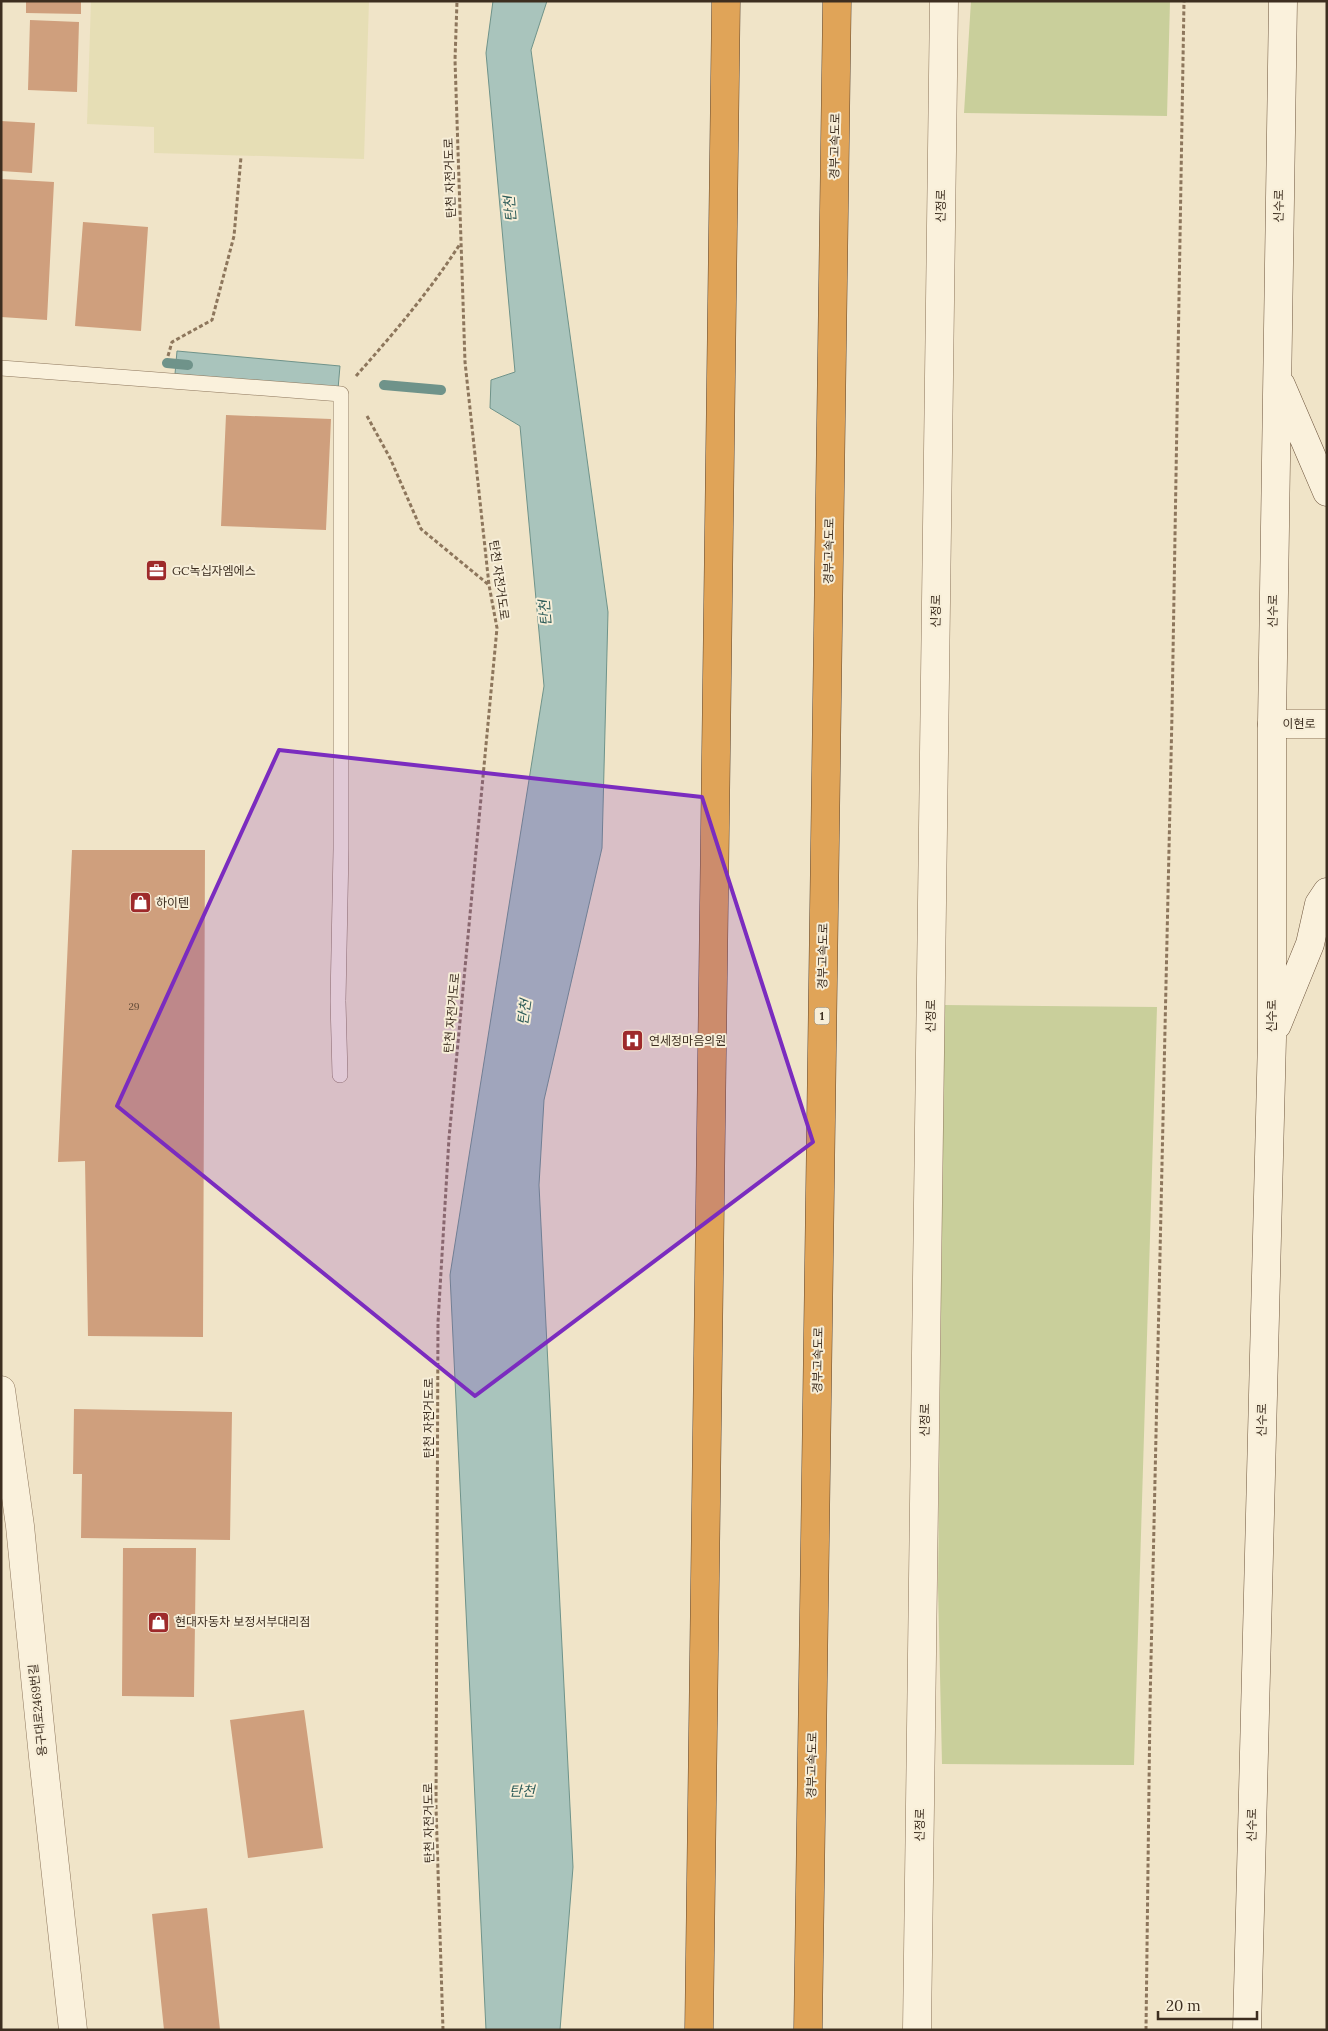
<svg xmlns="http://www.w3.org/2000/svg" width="1328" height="2031" viewBox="0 0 1328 2031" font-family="Lora,'Noto Sans KR',serif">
<rect width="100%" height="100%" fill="#f0e4c8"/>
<path fill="#e6deb5" d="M 91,1 L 369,1 L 364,159 L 154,153 L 154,127 L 87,124 Z"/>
<path fill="#c9cf9b" d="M 971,1 L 1170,1 L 1167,116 L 964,113 Z
M 944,1005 L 1157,1007 L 1134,1765 L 942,1764 L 938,1587 Z"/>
<path fill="#a9c4bc" stroke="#6f938a" d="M 493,1 L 547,1 L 531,50 L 608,612 L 602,848 L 544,1100 L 539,1185 L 573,1867 L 560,2030 L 486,2030 L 450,1275 L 544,686 L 520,426 L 490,408 L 491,380 L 515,372 L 486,53 Z
M 177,351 L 340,366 L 338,389 L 175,374 Z"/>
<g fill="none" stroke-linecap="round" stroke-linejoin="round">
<path stroke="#6f938a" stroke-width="10" d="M 167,363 L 188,365
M 384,385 L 441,390"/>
</g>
<path fill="#cf9f7d" d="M 26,1 L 81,1 L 81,14 L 26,13 Z
M 30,20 L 79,22 L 77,92 L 28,90 Z
M 1,121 L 35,123 L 32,173 L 1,171 Z
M 1,179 L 54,182 L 47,320 L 1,317 Z
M 83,222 L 148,227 L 141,331 L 75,326 Z
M 226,415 L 331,419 L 326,530 L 221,526 Z
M 72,850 L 205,850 L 203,1337 L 88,1336 L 85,1161 L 58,1162 Z
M 74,1409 L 232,1412 L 230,1540 L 81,1538 L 82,1474 L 73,1474 Z
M 123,1548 L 196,1548 L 194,1697 L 122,1696 Z
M 304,1710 L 323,1848 L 248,1858 L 230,1720 Z
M 207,1908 L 220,2030 L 164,2030 L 152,1914 Z"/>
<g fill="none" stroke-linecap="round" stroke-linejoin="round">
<defs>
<path id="service" d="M 1,368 L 341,394 L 341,849 L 338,1001 L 340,1075"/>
<path id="tertiary" d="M 1272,724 L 1327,724
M 1,1390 L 20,1526 L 43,1757 L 73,2030
M 917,2030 L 944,1"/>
<path id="secondary" d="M 1281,385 L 1327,492
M 1277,1025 L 1310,944 L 1319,904 L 1327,892
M 1247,2030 L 1272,1038 L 1272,724 L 1283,1"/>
<path id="motorway" d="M 699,2030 L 726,1
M 808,2030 L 837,1"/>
</defs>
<use href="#service" stroke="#8d765c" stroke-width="16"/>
<use href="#tertiary" stroke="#8d765c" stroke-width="29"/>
<use href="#secondary" stroke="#6f573f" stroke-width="29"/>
<use href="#motorway" stroke="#5b4430" stroke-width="29"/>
<path stroke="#8d765c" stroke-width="3" stroke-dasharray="4 2.5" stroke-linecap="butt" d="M 168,356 L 172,342 L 212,320 L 234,236 L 241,157
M 356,376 C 394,333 429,292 460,244
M 367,416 L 390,458 L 421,529 L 489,585
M 443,2030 L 436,1807 L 438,1322 L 449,1138 L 497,628 L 489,585 L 465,362 L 455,60 L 457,1
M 1146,2030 L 1150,1705 L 1172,714 L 1184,1"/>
<use href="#service" stroke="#faf1dc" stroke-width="15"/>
<use href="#tertiary" stroke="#faf1dc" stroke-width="28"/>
<use href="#secondary" stroke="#faf1dc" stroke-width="28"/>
<use href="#motorway" stroke="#e0a458" stroke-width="28"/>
</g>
<path fill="#7b2cbf" fill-opacity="0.2" stroke="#7b2cbf" stroke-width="4" stroke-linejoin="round" d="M 279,750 L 702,797 L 813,1142 L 475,1396 L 117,1106 Z"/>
<defs>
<symbol id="office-square" viewBox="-11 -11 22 22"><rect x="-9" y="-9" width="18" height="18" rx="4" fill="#9e2a2b" stroke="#f7eed8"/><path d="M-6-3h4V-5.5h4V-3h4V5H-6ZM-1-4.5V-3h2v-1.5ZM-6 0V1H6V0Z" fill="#fff"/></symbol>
<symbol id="shop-square" viewBox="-11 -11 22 22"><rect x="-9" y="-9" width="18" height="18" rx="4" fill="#9e2a2b" stroke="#f7eed8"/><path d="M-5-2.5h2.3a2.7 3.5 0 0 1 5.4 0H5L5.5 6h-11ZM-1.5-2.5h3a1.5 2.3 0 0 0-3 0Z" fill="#fff"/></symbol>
<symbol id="hospital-square" viewBox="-11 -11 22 22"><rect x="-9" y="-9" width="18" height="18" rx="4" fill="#9e2a2b" stroke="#f7eed8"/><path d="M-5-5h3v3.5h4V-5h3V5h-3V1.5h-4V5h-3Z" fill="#fff"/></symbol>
</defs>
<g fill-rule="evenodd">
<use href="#office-square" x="144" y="558" width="25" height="25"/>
<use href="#shop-square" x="128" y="890" width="25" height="25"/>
<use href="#hospital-square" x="620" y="1028" width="25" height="25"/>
<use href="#shop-square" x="146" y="1610" width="25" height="25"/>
</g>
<g text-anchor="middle" stroke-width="4" stroke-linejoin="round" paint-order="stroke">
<g font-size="10" fill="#624a37">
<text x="134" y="1010">29</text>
</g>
<rect fill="#f7eed8" stroke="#756857" stroke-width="1" x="814.5" y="1007.5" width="15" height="17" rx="4"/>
<g font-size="11" font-weight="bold" fill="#3d2e20">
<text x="822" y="1020">1</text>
</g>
<g font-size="12" fill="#3d2e20" stroke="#f7eed8">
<text transform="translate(835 146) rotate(-89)" y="4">경부고속도로</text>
<text transform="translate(450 178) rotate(-92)" y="4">탄천 자전거도로</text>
<text transform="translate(941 206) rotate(-89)" y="4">신정로</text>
<text transform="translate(1279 206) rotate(-89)" y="4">신수로</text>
<text transform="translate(829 551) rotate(-89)" y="4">경부고속도로</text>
<text transform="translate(499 580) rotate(82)" y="4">탄천 자전거도로</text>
<text transform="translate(936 611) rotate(-89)" y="4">신정로</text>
<text transform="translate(1273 611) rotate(-89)" y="4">신수로</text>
<text x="1299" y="728">이현로</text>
<text transform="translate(823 956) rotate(-89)" y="4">경부고속도로</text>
<text transform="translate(452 1013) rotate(-85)" y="4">탄천 자전거도로</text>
<text transform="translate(931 1016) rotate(-89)" y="4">신정로</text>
<text transform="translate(1272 1016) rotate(-90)" y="4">신수로</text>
<text transform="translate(818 1360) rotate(-89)" y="4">경부고속도로</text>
<text transform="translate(429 1418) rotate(-90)" y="4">탄천 자전거도로</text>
<text transform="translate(925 1420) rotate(-89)" y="4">신정로</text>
<text transform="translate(1262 1420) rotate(-89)" y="4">신수로</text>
<text transform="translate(38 1710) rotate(-96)" y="4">용구대로2469번길</text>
<text transform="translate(812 1765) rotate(-89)" y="4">경부고속도로</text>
<text transform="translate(429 1823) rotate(-91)" y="4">탄천 자전거도로</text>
<text transform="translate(920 1825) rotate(-89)" y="4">신정로</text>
<text transform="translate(1252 1825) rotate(-89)" y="4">신수로</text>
</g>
<g font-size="12" fill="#3d2e20" stroke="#f7eed8" text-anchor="start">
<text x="172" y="575">GC녹십자엠에스</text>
<text x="156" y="907">하이텐</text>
<text x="649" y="1045">연세정마음의원</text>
<text x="175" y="1626">현대자동차 보정서부대리점</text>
</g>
<g font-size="14" font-style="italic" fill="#2f5d5a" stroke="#f7eed8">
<text transform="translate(510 209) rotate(-95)" y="5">탄천</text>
<text transform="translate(545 613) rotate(-95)" y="5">탄천</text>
<text transform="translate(524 1012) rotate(-82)" y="5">탄천</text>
<text x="522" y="1796">탄천</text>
</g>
</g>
<rect width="1328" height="2031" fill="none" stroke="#3d2e20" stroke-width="5"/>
<path d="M1158 2011v8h99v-8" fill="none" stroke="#3d2e20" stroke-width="2.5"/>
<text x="1166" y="2011" font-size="15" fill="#3d2e20" stroke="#f7eed8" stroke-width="4" paint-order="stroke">20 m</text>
</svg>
